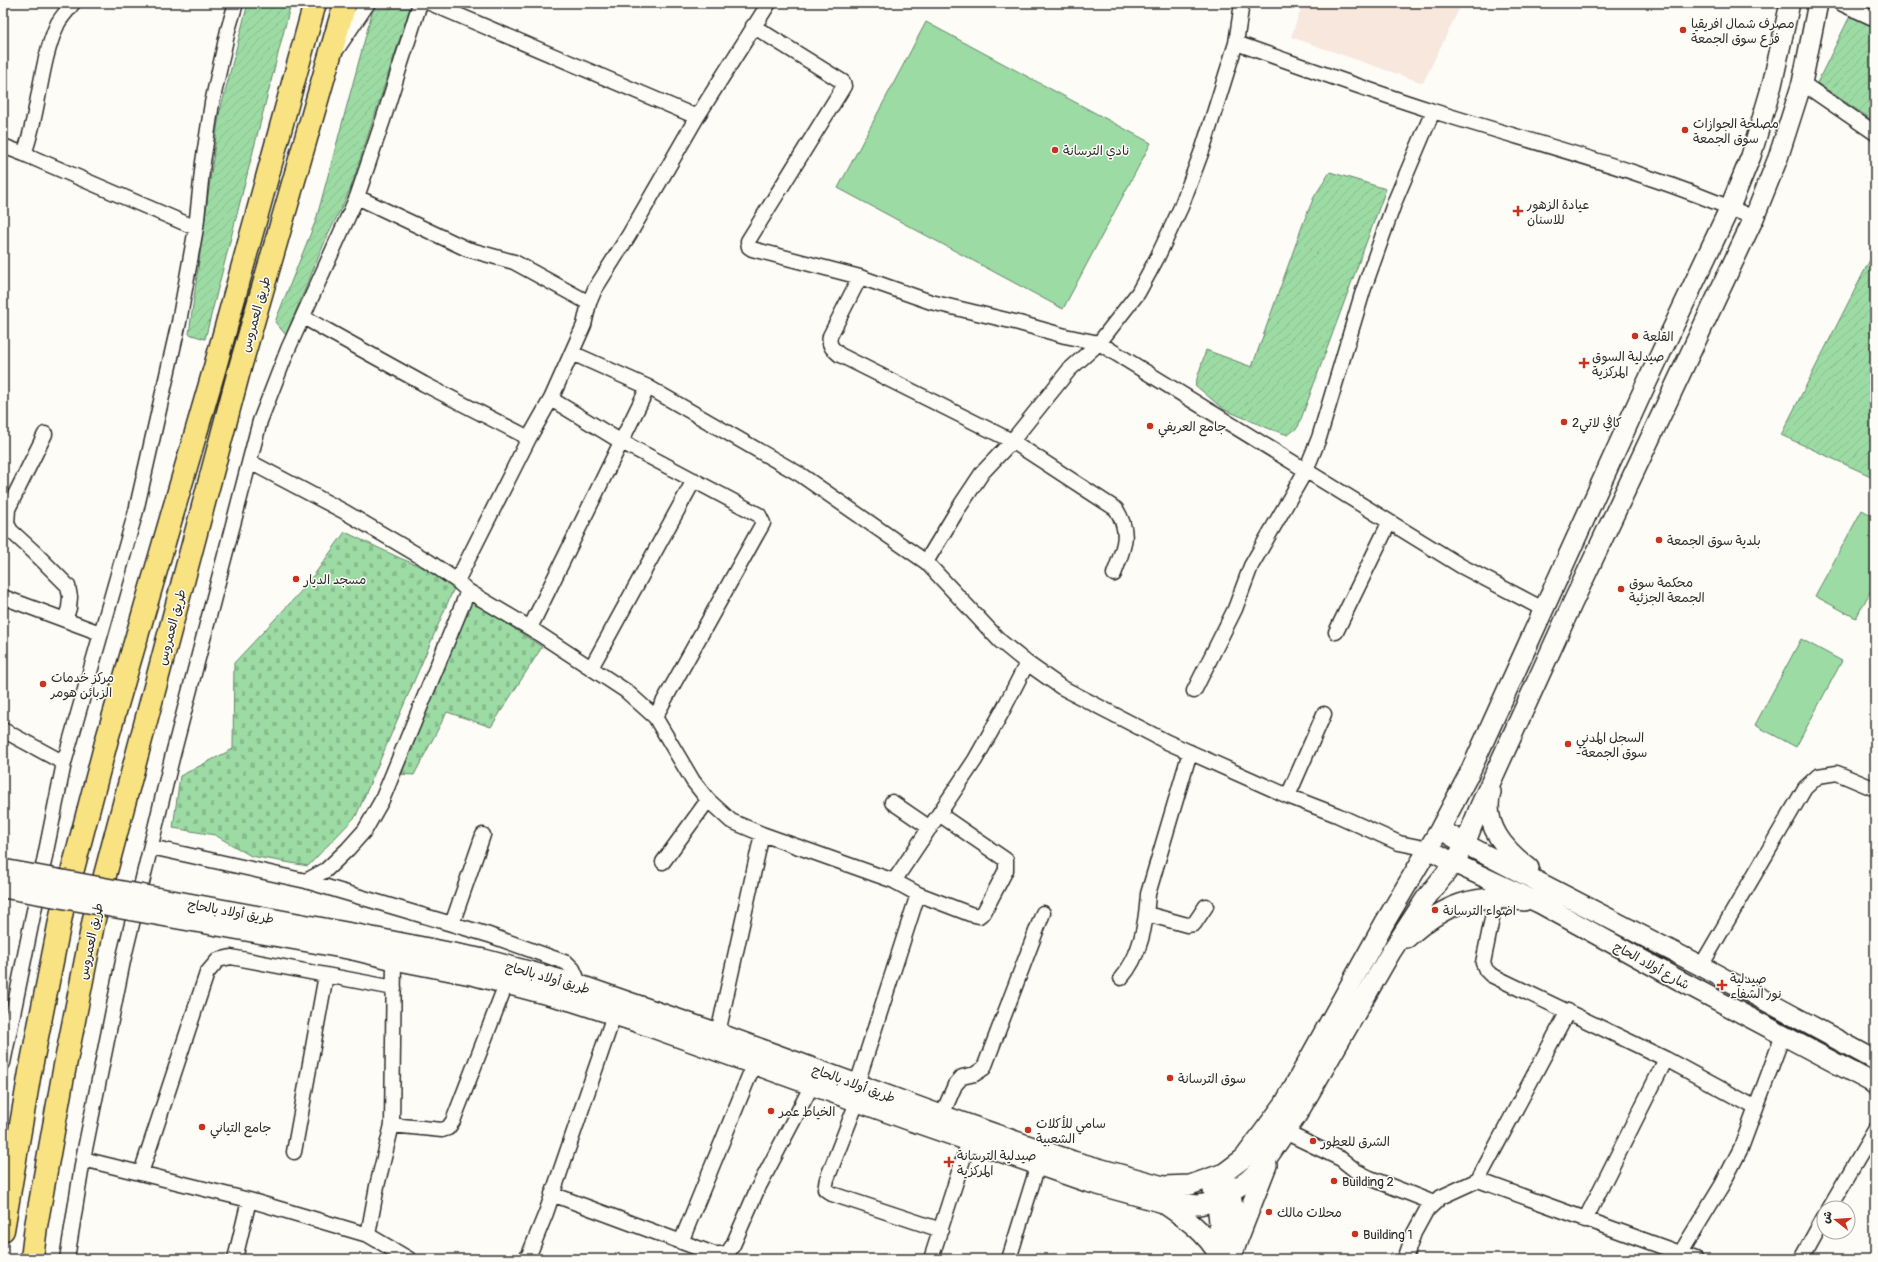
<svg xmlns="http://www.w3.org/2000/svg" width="1878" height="1262" viewBox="0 0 1878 1262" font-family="Pangolin,'Playpen Sans Arabic',sans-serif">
<defs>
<pattern id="cemetery-stones" width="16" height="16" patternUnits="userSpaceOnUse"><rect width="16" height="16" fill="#9cdba4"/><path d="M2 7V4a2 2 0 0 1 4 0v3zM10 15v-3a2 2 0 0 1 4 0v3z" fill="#87bc8d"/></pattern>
<pattern id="garden-furrows" width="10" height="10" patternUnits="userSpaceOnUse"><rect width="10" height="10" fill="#9cdba4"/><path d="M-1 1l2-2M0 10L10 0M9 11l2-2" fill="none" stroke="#87bc8d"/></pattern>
</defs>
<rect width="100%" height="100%" fill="#fdfcf7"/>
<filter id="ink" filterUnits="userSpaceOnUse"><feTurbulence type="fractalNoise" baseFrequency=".025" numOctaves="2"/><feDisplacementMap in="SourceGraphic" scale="8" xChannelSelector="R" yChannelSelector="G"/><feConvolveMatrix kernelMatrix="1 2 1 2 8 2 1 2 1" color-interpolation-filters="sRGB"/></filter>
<g filter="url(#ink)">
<path fill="#f7e7dc" d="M 1303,3 L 1462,3 L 1423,83 L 1291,37 Z"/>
<path fill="url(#cemetery-stones)" stroke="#648368" d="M 345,532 L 402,559 L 457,581 L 356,816 L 308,866 L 251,856 L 215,835 L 173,828 L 180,776 L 233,749 L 234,663 L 306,586 Z
M 470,599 L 542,647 L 491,727 L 447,712 L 414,775 L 398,774 Z"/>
<path fill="url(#garden-furrows)" stroke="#648368" d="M 248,3 L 291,3 L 205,339 L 189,334 L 219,115 Z
M 410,8 L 350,190 L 326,239 L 286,335 L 275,322 L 316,220 L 373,9 Z
M 1850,16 L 1875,27 L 1875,122 L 1817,83 Z
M 1330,172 L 1386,189 L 1298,427 L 1288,435 L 1270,429 L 1223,409 L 1195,385 L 1206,350 L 1252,367 L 1304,221 L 1314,197 Z
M 1875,250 L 1875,478 L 1781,435 Z"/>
<path fill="#9cdba4" stroke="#648368" d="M 926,22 L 1151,143 L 1063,309 L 838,188 Z
M 1862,510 L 1875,517 L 1875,583 L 1856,618 L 1815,596 Z
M 1801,639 L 1842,661 L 1796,747 L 1755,725 Z"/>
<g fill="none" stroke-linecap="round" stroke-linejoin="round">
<defs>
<path id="street" d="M 430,3 L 697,117
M 1840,3 L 1875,19
M 753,26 L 843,82 L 844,86 L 748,241 L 749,247 L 752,249 L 860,277 L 931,302 L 1019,323 L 1065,336 L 1099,343 L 1461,566 L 1543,609
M 1236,43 C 1302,66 1367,90 1433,111 C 1541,145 1650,172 1754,218
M 337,49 L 368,3
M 1802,83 L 1875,133
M 3,146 L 24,154 L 196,228
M 24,154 C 40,111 39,64 58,23 C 62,16 69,9 73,3
M 357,197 L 467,249 L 514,262 L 589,303
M 860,277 L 830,336 C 828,346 833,349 840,355 L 1012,441 L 1116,509 C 1132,534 1123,549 1114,574
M 303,317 L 424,384 L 529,438
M 572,353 L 648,387 L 801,475 L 926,562 L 1000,641 L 1027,663 L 1061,687 L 1167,742 L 1288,796 L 1337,815 L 1399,843 L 1429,849
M 551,399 L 620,441 L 759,515 L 763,523 L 655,717
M 45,434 L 8,509 L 7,524 L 11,531 L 34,552 L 68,586 L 70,597 L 69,608 L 65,620
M 250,462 L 345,512 L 428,561 L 457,581 L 468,591 L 530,628 L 626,691 L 655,717 L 693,781 L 708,800 L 731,821 L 762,834 L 894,881 L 918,894 L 970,914 L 979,916 L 984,912 L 1006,870 L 1006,860 L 939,814
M 926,562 L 958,509 L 982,473 L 1012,441 L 1069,370 L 1099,343 L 1138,293 L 1157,258 L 1181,207 L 1203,148 L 1236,43 L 1242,3
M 457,581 L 529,438 L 551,399 L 584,325 L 589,303 L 595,289 L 629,235 L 697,117 L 769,3
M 3,597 L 100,633
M 530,628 L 648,387
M 1336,632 L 1389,523
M 591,668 L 694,480
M 1194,691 L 1235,609 L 1251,566 L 1306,470 L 1319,438 L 1363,291 L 1395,201 L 1433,111
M 3,730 L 64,763
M 1288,796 L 1324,714
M 892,802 L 930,828
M 151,847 L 306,881 L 489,935 L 567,963 L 573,969 L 580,985
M 663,862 L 708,800
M 306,881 L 326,870 L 348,849 L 365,830 L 382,800 L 468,591
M 894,881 L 975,760 L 1002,712 L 1027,663
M 1496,899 L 1483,963 L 1486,970 L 1491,975 L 1666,1059 L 1756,1108
M 1147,914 L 1187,925 L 1194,924 L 1206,906
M 452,924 L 483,835
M 394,960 L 392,1125 L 377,1186 L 368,1235 L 409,1259
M 1701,966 L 1805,788 L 1818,776 L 1837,773 L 1875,789
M 1121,978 C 1141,956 1146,923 1148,894 L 1190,752
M 718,1033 L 762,834
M 3,1063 L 64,763 L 136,511 L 179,322 L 196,228 L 203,162 L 212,103 L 228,30 L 236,3
M 857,1084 L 918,894
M 857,1102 L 827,1179 L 825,1189 L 832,1194 L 941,1230
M 942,1115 L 955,1085 L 962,1077 L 975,1074 L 984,1068 L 1043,913
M 392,1125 L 442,1130 L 448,1128 L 453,1121 L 506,984
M 1285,1132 L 1341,1159 L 1356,1171 L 1370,1178 L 1434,1203
M 294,1152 L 326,975
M 83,1159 L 249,1200 L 368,1235
M 141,1173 L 207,973 L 218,960 L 231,957 L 394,988
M 1478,1180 L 1696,1259
M 552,1194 L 714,1254 L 727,1254 L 733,1245 L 757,1190 L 812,1085
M 1829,1208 L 1875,1130
M 1585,1220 L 1666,1059
M 681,1242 L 754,1064
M 67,1259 L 83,1159 L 123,961 L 172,758 L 260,421 L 288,349 L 357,197 L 383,120 L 420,3
M 235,1259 L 249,1200
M 525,1259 L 529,1255 L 546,1213 L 614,1015
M 931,1259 L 969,1141
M 1009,1259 L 1038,1165
M 1405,1259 L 1414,1233 L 1426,1211 L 1441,1197 L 1478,1180 L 1568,1011
M 1677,1259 L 1722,1185 L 1741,1148 L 1783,1035
M 1801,1259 L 1824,1217"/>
<path id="secondary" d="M 1491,792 C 1482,825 1505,850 1529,868
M 1440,829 L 1465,844 L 1701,966 L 1875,1060
M 1429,849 L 1454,863 L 1541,904 L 1677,979 L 1875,1084
M 357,934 L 484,959 L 580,985 L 718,1033 L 933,1112 L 1073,1161 L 1163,1186 L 1190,1185 L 1224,1173 L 1244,1158 L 1284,1104 L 1385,922 L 1440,829 L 1469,774 L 1641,395 L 1730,207 L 1751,156 L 1772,85 L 1790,3
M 1407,938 C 1443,905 1475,892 1524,901
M 353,950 L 394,960 L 476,976 L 571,1001 L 636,1022 L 908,1120 L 1087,1182 L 1160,1202 L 1199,1205 L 1217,1201 L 1247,1181 L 1259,1170 L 1297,1115 L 1391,952 L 1426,898 L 1454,863 L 1465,844 L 1480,806 L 1573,602 L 1754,218 L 1778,158 L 1802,83 L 1818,3
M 1227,1183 L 1231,1193 L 1237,1242 L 1231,1259
M 1213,1190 C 1219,1209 1222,1239 1218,1259
M 1163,1203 C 1184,1217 1207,1233 1219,1256
M 1237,1242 L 1267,1165"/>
<path id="primary" d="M 3,1230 L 30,1072 L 62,911 L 107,739 L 215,367 L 315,3
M 32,1259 L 36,1226 L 63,1076 L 96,909 L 239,371 L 345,3"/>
</defs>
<use href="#street" stroke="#2b2b2b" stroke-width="17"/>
<use href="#secondary" stroke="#2b2b2b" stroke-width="22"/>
<use href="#primary" stroke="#2b2b2b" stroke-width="25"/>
<use href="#street" stroke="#fdfcf7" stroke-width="14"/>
<use href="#secondary" stroke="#fdfcf7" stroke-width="19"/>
<use href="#primary" stroke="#f8e281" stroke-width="22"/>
<defs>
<path id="secondary-bridge" d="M 3,869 L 357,934
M 3,888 L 353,950"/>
</defs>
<use href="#secondary-bridge" stroke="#2b2b2b" stroke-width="22" stroke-linecap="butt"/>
<use href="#secondary-bridge" stroke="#fdfcf7" stroke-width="19"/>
</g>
</g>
<g fill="#c8321e" stroke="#fdfcf7" stroke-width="1.5">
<circle cx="1683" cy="30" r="4"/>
<circle cx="1685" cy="130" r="4"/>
<circle cx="1055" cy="150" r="4"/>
<path d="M1516 205h4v4h4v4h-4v4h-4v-4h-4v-4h4z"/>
<circle cx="1635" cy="336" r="4"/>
<path d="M1582 357h4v4h4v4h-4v4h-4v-4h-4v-4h4z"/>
<circle cx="1564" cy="422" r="4"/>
<circle cx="1150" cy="426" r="4"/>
<circle cx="1659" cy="540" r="4"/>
<circle cx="296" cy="579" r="4"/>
<circle cx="1621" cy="589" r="4"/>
<circle cx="43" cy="684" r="4"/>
<circle cx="1568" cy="744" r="4"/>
<circle cx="1435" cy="910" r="4"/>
<path d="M1720 979h4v4h4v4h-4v4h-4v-4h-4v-4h4z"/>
<circle cx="1170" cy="1078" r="4"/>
<circle cx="771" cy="1111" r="4"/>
<circle cx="202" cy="1127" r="4"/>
<circle cx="1028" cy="1130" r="4"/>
<circle cx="1313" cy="1141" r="4"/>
<path d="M947 1156h4v4h4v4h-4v4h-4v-4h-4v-4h4z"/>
<circle cx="1334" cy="1181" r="4"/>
<circle cx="1269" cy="1212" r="4"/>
<circle cx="1355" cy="1234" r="4"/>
</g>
<g text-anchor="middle" stroke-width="3" stroke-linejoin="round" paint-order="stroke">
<g font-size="13" fill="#2b2b2b" stroke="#fdfcf7" text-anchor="start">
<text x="1691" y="28">مصرف شمال افريقيا<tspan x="1691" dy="15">فرع سوق الجمعة</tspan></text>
<text x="1693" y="128">مصلحة الجوازات<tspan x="1693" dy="15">سوق الجمعة</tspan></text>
<text x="1063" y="155">نادي الترسانة</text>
<text x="1527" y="209">عيادة الزهور<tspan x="1527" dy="15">للاسنان</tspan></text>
<text x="1643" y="341">القلعة</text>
<text x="1592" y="361">صيدلية السوق<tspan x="1592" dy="15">المركزية</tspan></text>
<text x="1572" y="427">كافي لاتي2</text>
<text x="1158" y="431">جامع العريفي</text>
<text x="1667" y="545">بلدية سوق الجمعة</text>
<text x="304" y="584">مسجد الديار</text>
<text x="1629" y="587">محكمة سوق<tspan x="1629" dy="15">الجمعة الجزئية</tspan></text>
<text x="51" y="682">مركز خدمات<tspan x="51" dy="15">الزبائن هومر</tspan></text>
<text x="1576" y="742">السجل المدني<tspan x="1576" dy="15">-سوق الجمعة</tspan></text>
<text x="1443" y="915">اضواء الترسانة</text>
<text x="1730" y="983">صيدلية<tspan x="1730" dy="15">نور الشفاء</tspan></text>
<text x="1178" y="1083">سوق الترسانة</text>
<text x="779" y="1116">الخياط عمر</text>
<text x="1036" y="1128">سامي للأكلات<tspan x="1036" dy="15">الشعبية</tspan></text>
<text x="210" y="1132">جامع التياني</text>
<text x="1321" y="1146">الشرق للعطور</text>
<text x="957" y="1160">صيدلية الترسانة<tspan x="957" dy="15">المركزية</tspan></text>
<text x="1342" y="1186">Building 2</text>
<text x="1277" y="1217">محلات مالك</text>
<text x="1363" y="1239">Building 1</text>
</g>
<g font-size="13" fill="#2b2b2b" stroke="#fdfcf7">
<text transform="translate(255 314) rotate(-74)" y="5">طريق العمروس</text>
<text transform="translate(171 627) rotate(-75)" y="5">طريق العمروس</text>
<text transform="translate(231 911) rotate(10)" y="5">طريق أولاد بالحاج</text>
<text transform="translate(90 941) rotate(-78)" y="5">طريق العمروس</text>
<text transform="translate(1652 965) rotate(29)" y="5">شارع أولاد الحاج</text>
<text transform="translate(548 977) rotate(16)" y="5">طريق أولاد بالحاج</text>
<text transform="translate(854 1083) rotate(20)" y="5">طريق أولاد بالحاج</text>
</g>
</g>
<rect width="1878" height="1262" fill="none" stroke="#fdfcf7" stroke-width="16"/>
<rect x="8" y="8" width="1862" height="1246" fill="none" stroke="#2b2b2b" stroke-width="1.5" filter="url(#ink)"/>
<g transform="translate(1836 1220) rotate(287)"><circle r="19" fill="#fdfcf7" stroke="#a9a8a5"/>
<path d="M0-3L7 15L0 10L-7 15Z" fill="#c8321e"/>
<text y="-6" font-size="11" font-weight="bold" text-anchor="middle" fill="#2b2b2b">ش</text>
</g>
</svg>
